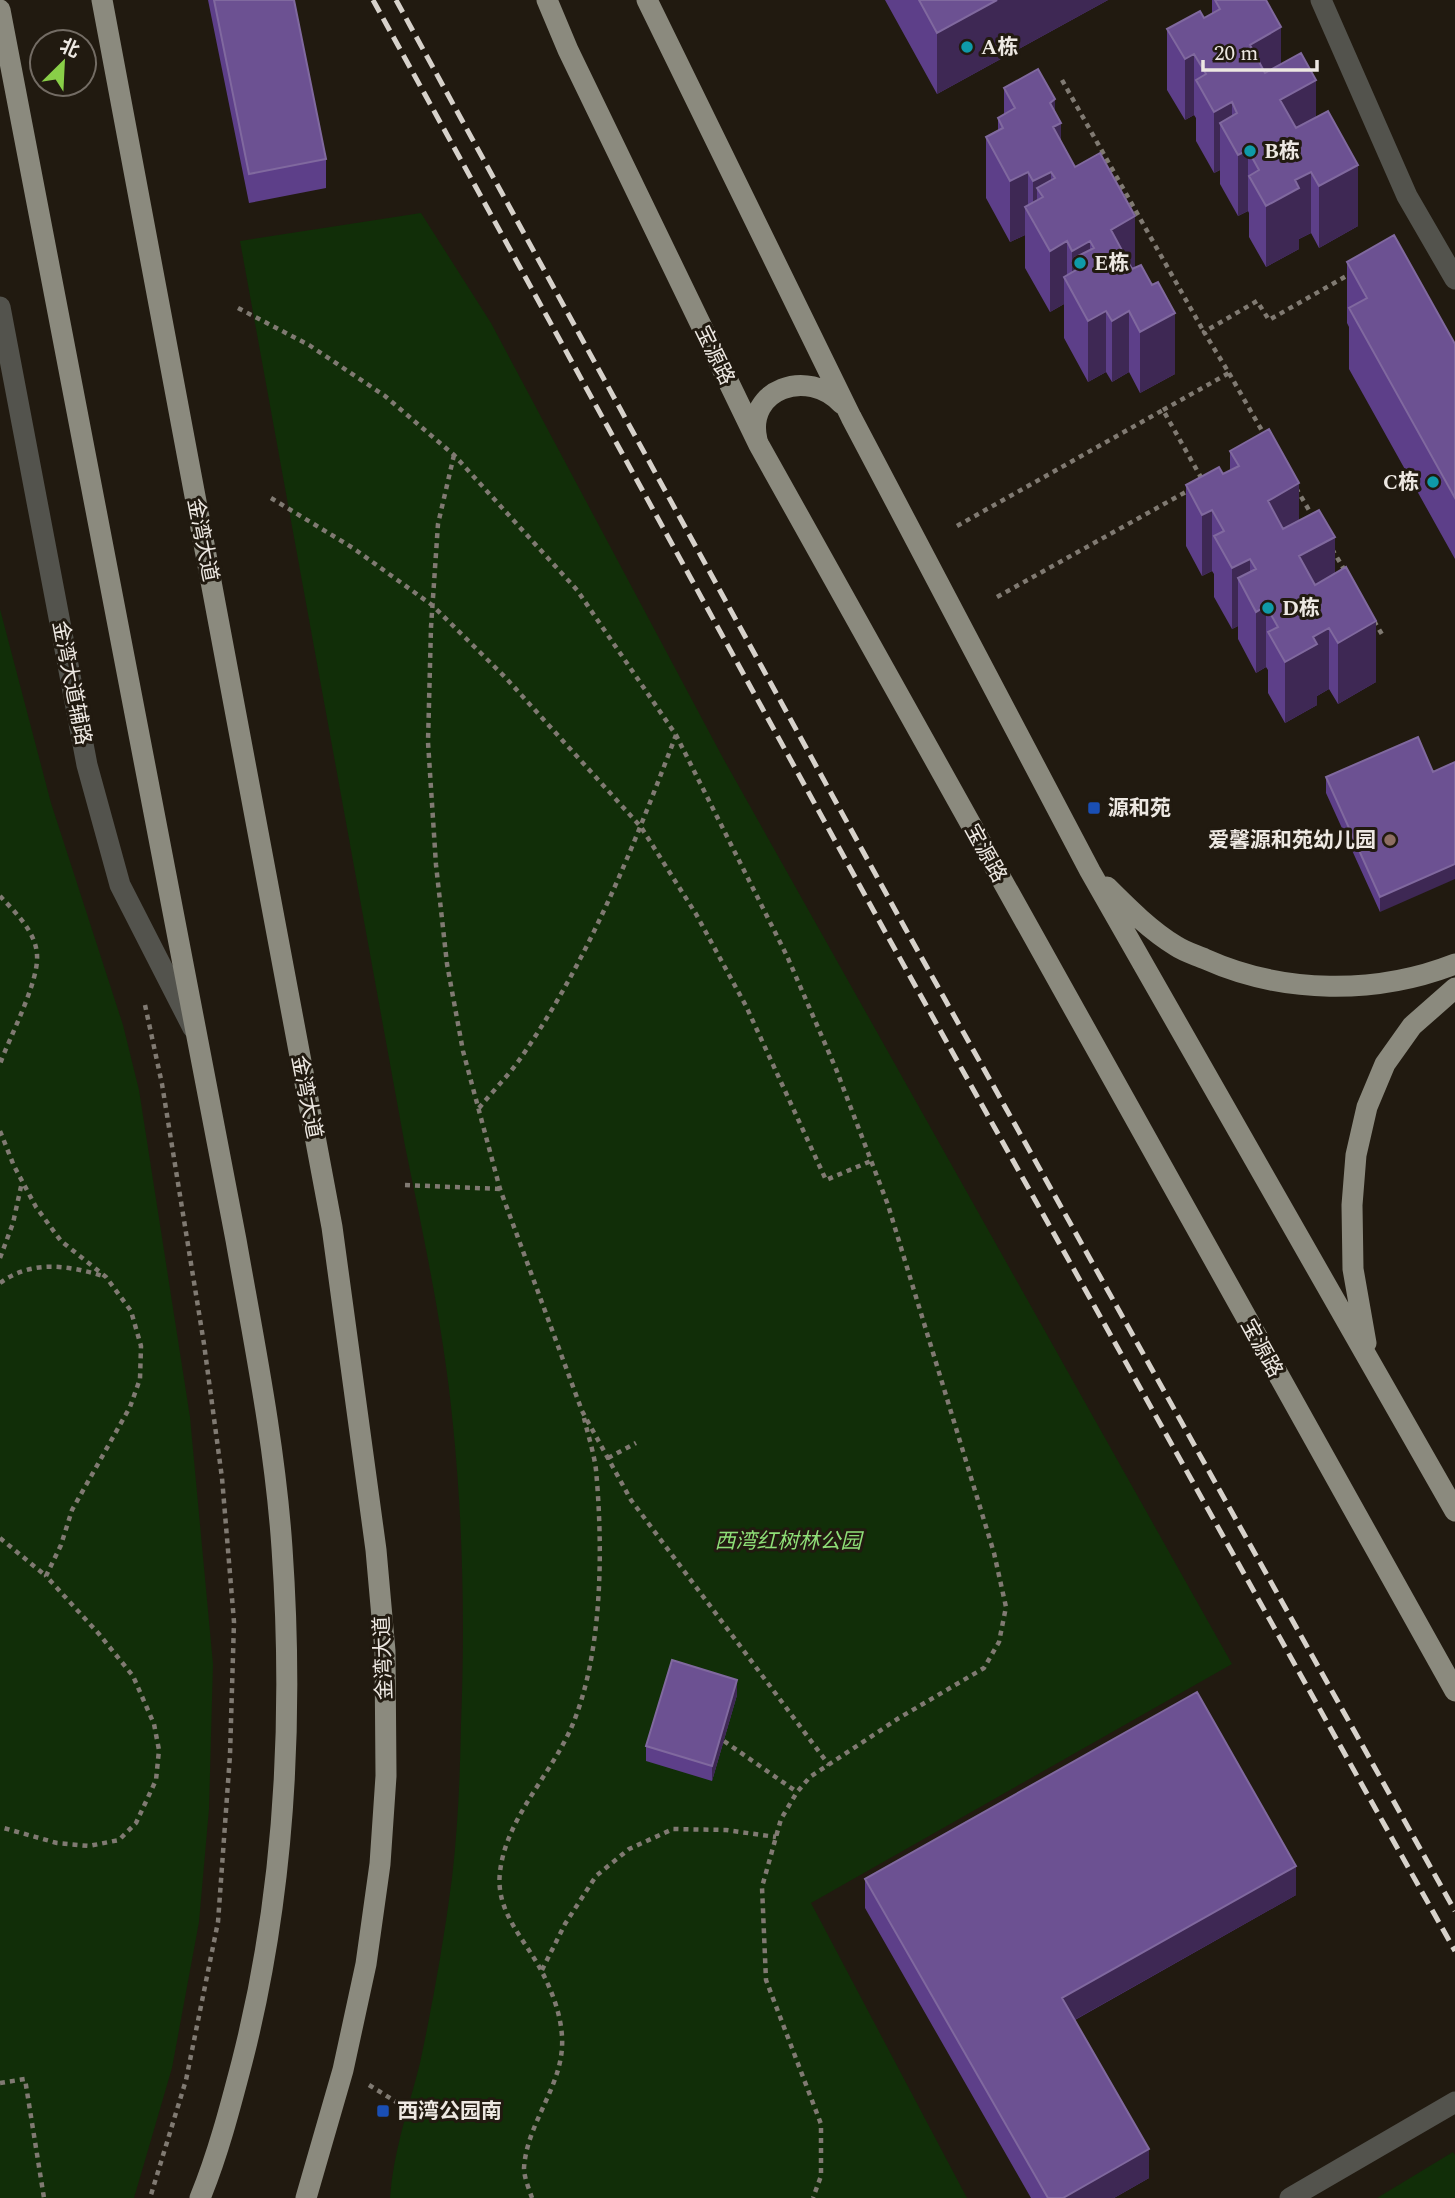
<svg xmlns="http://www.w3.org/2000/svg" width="1455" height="2198" viewBox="0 0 1455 2198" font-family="Spectral,'Noto Sans SC',serif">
<rect width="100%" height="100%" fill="#211a10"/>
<path fill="#112e08" d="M 421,213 L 491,323 L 723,758 L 1232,1664 L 811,1903 L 967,2198 L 390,2198 C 393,2152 409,2107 420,2063 C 433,2002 444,1940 452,1878 C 458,1827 460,1775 461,1724 C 465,1624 463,1524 453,1425 C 444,1331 424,1238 405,1146 L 240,241 Z
M 0,609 L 51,803 L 123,1025 L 139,1090 L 190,1417 L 213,1664 L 209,1809 L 199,1922 L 172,2068 L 134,2198 L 0,2198 Z
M 1453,2152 L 1455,2155 L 1455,2198 L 1377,2198 Z"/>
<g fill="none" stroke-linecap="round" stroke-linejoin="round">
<path stroke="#807a72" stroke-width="4.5" stroke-dasharray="5 5" stroke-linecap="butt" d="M 1062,80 L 1204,332
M 238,308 L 309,345 L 385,396 L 454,455 L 577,590 L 676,735 L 787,956 L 836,1069 L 888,1205 L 994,1553 L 1006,1607 L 999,1642 L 984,1668 L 899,1718 L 810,1777 L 797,1792 L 781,1819 L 762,1887 L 766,1980 L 821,2124 L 821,2176 L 813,2198
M 1229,373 L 1265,436
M 1163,410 L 1229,373 L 1204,332 L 1257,301 L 1269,320 L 1350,274
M 454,455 L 438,524 L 431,627 L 428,742 L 436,865 L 447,964 L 463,1051 L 500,1189 L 582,1411 L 631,1500 L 829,1765
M 1296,488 L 1313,517
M 271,498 L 353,548 L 432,605 L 505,677 L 641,827 L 696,914 L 746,1006 L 826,1180 L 871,1161
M 957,526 L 1163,410 L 1203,481
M 1332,549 L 1345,571
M 997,597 L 1191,489
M 1374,621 L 1383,636
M 0,896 C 15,912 36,932 37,955 C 39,982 10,1036 0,1064
M 145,1005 L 162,1084 L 204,1344 L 222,1478 L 234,1622 L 230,1755 L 218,1922 L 186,2080 L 150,2198
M 479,1108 C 492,1092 508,1076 520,1059 C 589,960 633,848 676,735
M 0,1131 L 14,1166 L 36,1207 L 61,1241 L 106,1277 L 131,1311 L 141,1346 L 140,1379 L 130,1407 L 72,1510 L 61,1545 L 46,1576 L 99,1634 L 133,1676 L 154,1724 L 159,1750 L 156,1780 L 136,1823 L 119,1840 L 89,1846 L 57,1843 L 0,1827
M 405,1185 L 500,1189
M 0,1258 L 13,1223 L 22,1182
M 0,1283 C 31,1260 67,1265 103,1276
M 608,1458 L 636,1443
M 0,1538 L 46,1576
M 724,1741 L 797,1792
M 542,1970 L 565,1924 L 596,1876 L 629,1849 L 673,1829 L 726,1830 L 776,1837
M 0,2083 L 25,2079 L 44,2198
M 369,2085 L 398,2103
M 532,2198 C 529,2189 524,2177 524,2168 C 527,2121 565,2084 562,2037 C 561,2015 552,1991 542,1972 C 525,1939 495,1912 500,1872 C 506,1818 551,1775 572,1726 C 603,1653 603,1547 596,1470 C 594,1453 588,1435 584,1418"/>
<path stroke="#53534d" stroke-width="21" d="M 1321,0 L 1407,196 L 1455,279
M 0,307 L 87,765 L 120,885 L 193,1028
M 1290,2198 L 1455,2102"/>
<path stroke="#8b8a7e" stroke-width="21" d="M 102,0 L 332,1227 L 376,1550 L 385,1651 L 386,1776 L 380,1864 L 366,1964 L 343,2070 L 306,2198
M 547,0 L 568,50 L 759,445 L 1455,1691
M 647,0 L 851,417 L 1090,871 L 1455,1511
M 0,10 L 236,1240 C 254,1342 275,1445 282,1548 C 294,1721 285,1894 242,2062 C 230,2108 218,2154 200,2198
M 757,440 C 745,389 808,367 842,404
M 1107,887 C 1128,908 1151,931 1176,946 C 1185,952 1196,955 1205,959 C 1283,994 1376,995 1455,964
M 1366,1343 L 1353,1269 L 1352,1205 L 1356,1155 L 1367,1107 L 1385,1064 L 1412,1026 L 1455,988"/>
<path stroke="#d7d2cb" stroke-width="5" stroke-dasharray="14 7" stroke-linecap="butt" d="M 373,0 L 888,937 L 1455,1951
M 396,0 L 905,928 L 1455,1911"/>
</g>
<path fill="#5d3f89" d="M 208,0 L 294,0 L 326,159 L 326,188 L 249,203 Z
M 885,0 L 1108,0 L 937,94 Z
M 1212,0 L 1266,0 L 1281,64 L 1316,117 L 1358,226 L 1319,248 L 1311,233 L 1299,239 L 1299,249 L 1266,267 L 1249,237 L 1249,213 L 1248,211 L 1238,216 L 1220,184 L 1220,170 L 1214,173 L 1196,141 L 1196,118 L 1194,115 L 1185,120 L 1167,90 L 1167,29 L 1204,18 L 1212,14 Z
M 1004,88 L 1055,112 L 1061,142 L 1135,268 L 1175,374 L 1140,393 L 1129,372 L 1112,382 L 1106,372 L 1088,382 L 1064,338 L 1064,304 L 1050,312 L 1025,268 L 1025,235 L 1010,242 L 986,198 L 986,137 L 998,131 L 998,118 L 1004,114 Z
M 1347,262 L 1455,344 L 1455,559 L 1349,369 L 1349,327 L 1347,323 Z
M 1230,451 L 1299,521 L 1335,574 L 1376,682 L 1338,704 L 1329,689 L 1317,696 L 1317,705 L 1285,723 L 1268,693 L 1268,670 L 1266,667 L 1256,673 L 1238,639 L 1238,626 L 1232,629 L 1214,597 L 1214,574 L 1212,571 L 1202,576 L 1186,546 L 1186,485 L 1223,474 L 1230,470 Z
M 1418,737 L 1380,912 L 1326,793 L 1326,777 Z
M 737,1695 L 712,1781 L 646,1761 L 646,1746 Z
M 865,1879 L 1296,1895 L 1075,2020 L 1149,2178 L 1114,2198 L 1031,2198 L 865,1908 Z"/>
<path fill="#3e2854" d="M 997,0 L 1108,0 L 937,94 L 937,33 Z
M 1281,27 L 1281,88 L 1250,106 L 1250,45 Z
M 1194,54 L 1194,115 L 1185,120 L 1185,59 Z
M 1316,80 L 1316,141 L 1280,161 L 1280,100 Z
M 1055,99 L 1055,126 L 1061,123 L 1061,184 L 1050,103 Z
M 1232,102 L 1232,144 L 1220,123 L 1220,170 L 1214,173 L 1214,112 Z
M 1248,150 L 1248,211 L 1238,216 L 1238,155 Z
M 1358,165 L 1358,226 L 1319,248 L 1319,186 Z
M 1028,172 L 1028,213 L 1025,207 L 1025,235 L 1010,242 L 1010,181 Z
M 1051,172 L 1051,233 L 1043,197 L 1037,188 L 1037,228 L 1033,223 L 1033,181 Z
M 1311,172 L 1311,233 L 1299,239 L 1299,249 L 1266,267 L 1266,206 L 1295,180 Z
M 1135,216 L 1135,277 L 1111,230 Z
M 1067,241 L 1067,282 L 1064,277 L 1064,304 L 1050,312 L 1050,251 Z
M 1090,241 L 1090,302 L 1081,267 L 1076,257 L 1076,299 L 1072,293 L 1072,251 Z
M 1106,311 L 1106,372 L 1088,382 L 1088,321 Z
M 1129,311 L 1129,372 L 1112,382 L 1112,321 Z
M 1175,313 L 1175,374 L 1140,393 L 1140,332 Z
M 1299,483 L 1299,544 L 1268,562 L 1268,501 Z
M 1212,510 L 1212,571 L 1202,576 L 1202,515 Z
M 1335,537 L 1335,598 L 1299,617 L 1299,556 Z
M 1250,559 L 1250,600 L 1238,578 L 1238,626 L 1232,629 L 1232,568 Z
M 1266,606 L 1266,667 L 1256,673 L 1256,612 Z
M 1376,621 L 1376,682 L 1338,704 L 1338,643 Z
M 1329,628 L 1329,689 L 1317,696 L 1317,705 L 1285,723 L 1285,662 L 1313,637 Z
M 1455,864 L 1455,879 L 1380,912 L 1380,897 Z
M 737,1680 L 737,1695 L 712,1781 L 712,1766 Z
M 1296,1866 L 1296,1895 L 1062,2027 L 1062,1998 Z
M 1149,2149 L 1149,2178 L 1114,2198 L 1063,2198 Z"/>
<path fill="#6c5192" stroke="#80699f" stroke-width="2" d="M 214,0 L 294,0 L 326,159 L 249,174 Z
M 919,0 L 997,0 L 937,33 Z
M 1215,0 L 1266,0 L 1281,27 L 1250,45 L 1265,73 L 1301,53 L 1316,80 L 1280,100 L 1296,128 L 1328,111 L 1358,165 L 1319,186 L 1311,172 L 1295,180 L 1299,188 L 1266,206 L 1249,176 L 1259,170 L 1248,150 L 1238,155 L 1220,123 L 1237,113 L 1232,102 L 1214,112 L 1196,80 L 1206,74 L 1194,54 L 1185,59 L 1167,29 L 1200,11 L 1204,18 L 1220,9 Z
M 1038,69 L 1055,99 L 1050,103 L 1061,123 L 1053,127 L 1075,167 L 1100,153 L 1135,216 L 1111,230 L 1132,269 L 1141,265 L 1152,285 L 1158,282 L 1175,313 L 1140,332 L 1129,311 L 1112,321 L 1106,311 L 1088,321 L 1064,277 L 1081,267 L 1076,257 L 1094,248 L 1090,241 L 1072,251 L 1067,241 L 1050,251 L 1025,207 L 1043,197 L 1037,188 L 1055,178 L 1051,172 L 1033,181 L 1028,172 L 1010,181 L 986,137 L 1003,128 L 998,118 L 1015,108 L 1004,88 Z
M 1394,235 L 1455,344 L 1455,498 L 1349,308 L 1367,298 L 1347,262 Z
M 1269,429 L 1299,483 L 1268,501 L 1283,529 L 1319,510 L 1335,537 L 1299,556 L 1315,585 L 1346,567 L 1376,621 L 1338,643 L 1329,628 L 1313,637 L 1317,644 L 1285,662 L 1268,632 L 1278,627 L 1266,606 L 1256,612 L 1238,578 L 1256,569 L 1250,559 L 1232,568 L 1214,536 L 1224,531 L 1212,510 L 1202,515 L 1186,485 L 1219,467 L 1223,474 L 1239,466 L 1230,451 Z
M 1418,737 L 1433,772 L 1455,762 L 1455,864 L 1380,897 L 1326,777 Z
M 672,1660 L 737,1680 L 712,1766 L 646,1746 Z
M 1197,1692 L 1296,1866 L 1062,1998 L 1149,2149 L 1063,2198 L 1048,2198 L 865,1879 Z"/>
<g fill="#0f9aa8" stroke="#211a10" stroke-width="2.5">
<circle cx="967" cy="47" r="7"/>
<circle cx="1250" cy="151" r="7"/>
<circle cx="1080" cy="263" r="7"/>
<circle cx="1433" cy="482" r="7"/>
<circle cx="1268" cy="608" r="7"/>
</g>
<g fill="#1a4fb4" stroke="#211a10" stroke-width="2.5">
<rect x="1087" y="801" width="14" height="14" rx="3.5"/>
<rect x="376" y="2104" width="14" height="14" rx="3.5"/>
</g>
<circle fill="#8d6e63" stroke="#211a10" stroke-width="2.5" cx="1390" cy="840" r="7"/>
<g text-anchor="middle" stroke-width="6" stroke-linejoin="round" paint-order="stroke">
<g font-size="21" font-weight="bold" fill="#ede8e2" stroke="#211a10" text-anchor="start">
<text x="981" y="54">A栋</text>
<text x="1264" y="158">B栋</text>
<text x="1094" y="270">E栋</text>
<text x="1419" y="489" text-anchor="end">C栋</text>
<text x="1282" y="615">D栋</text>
<text x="1108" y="815">源和苑</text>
<text x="1376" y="847" text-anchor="end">爱馨源和苑幼儿园</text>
<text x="397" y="2118">西湾公园南</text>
</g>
<g font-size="21" fill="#ede8e2" stroke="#211a10">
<text transform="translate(715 355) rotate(64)" y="7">宝源路</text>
<text transform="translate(203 540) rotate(79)" y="7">金湾大道</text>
<text transform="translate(72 683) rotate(79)" y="7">金湾大道辅路</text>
<text transform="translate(986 853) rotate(61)" y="7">宝源路</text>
<text transform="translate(307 1097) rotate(79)" y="7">金湾大道</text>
<text transform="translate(1262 1348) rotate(61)" y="7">宝源路</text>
<text transform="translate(383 1658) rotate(-92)" y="7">金湾大道</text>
</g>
<g font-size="21" font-style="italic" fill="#8ede77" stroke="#211a10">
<text x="788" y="1548">西湾红树林公园</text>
</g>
</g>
<g transform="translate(63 63) rotate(24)"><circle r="33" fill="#211a10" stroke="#736c64" stroke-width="2"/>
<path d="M0-5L12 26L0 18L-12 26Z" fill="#89cf48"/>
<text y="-10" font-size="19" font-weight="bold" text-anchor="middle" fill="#ede8e2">北</text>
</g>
<path d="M1203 60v10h114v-10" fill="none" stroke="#ede8e2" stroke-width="3.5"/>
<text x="1214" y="60" font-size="21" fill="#ede8e2" stroke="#211a10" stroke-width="5" paint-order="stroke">20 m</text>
</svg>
